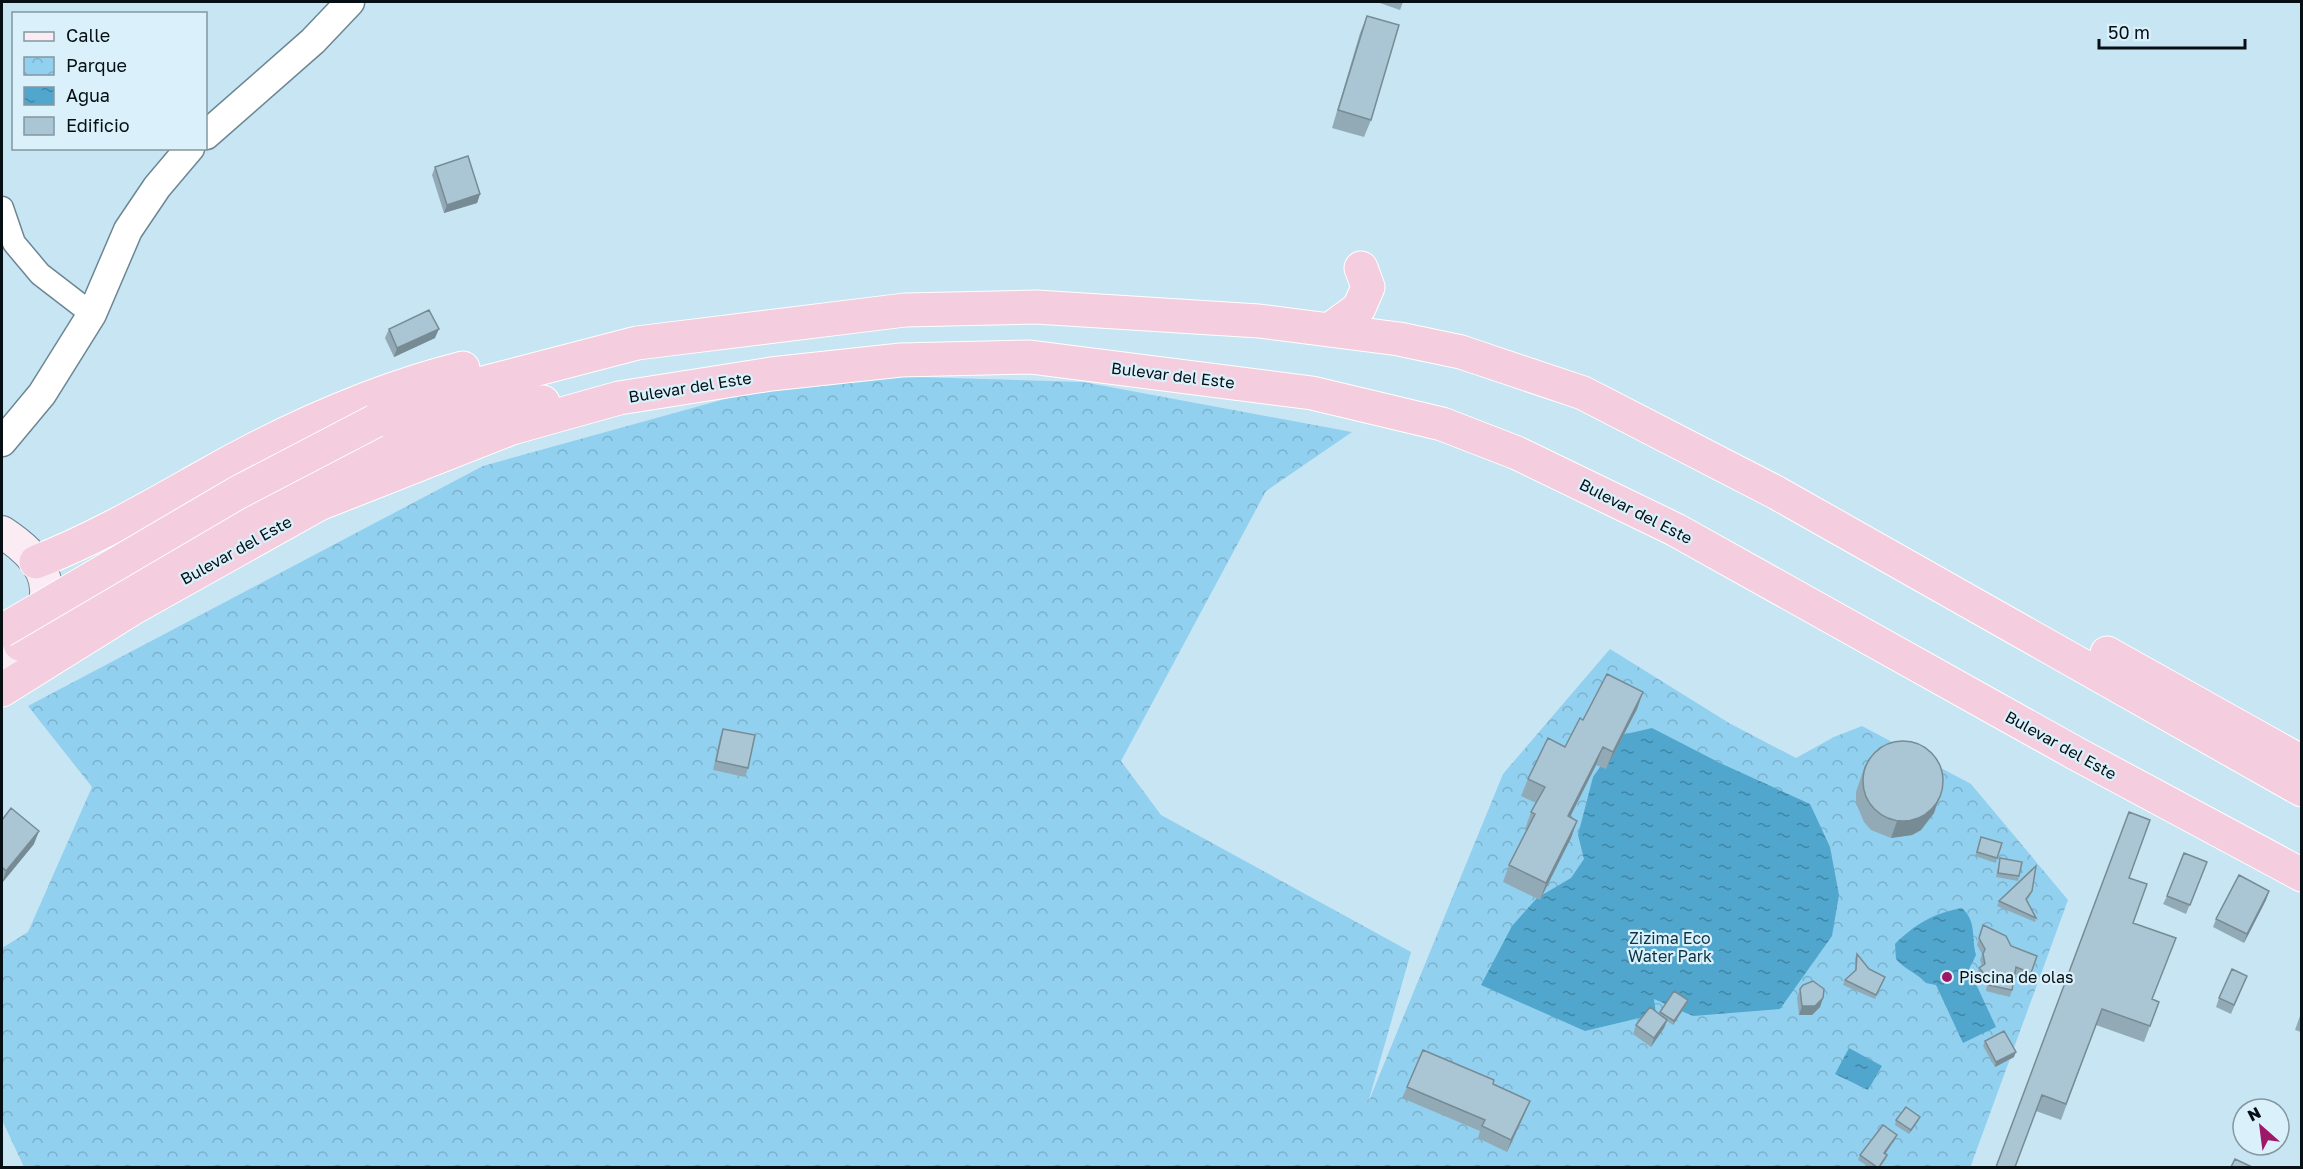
<svg xmlns="http://www.w3.org/2000/svg" width="2303" height="1169" viewBox="0 0 2303 1169" font-family="'Golos Text',sans-serif">
<defs>
<pattern id="park-crowns" width="20" height="18" patternUnits="userSpaceOnUse" patternTransform="scale(1.5)"><rect width="20" height="18" fill="#91d0ef"/><path d="M2 6a3 3 0 1 1 6 0M12 15a3 3 0 1 1 6 0" fill="none" stroke="#7cb1cc"/></pattern>
<pattern id="water-ripples" width="26" height="14" patternUnits="userSpaceOnUse" patternTransform="scale(1.5)"><rect width="26" height="14" fill="#50a6cc"/><path d="M2 4q2-2 4 0t4 0M15 11q2-2 4 0t4 0" fill="none" stroke="#4086a4"/></pattern>
</defs>
<rect width="100%" height="100%" fill="#c8e5f3"/>
<path fill="url(#park-crowns)" d="M 816,374 L 1083,382 L 1352,432 L 1266,491 L 1121,761 L 1161,815 L 1411,952 L 1368,1103 L 1503,774 L 1610,649 L 1729,723 L 1796,758 L 1834,737 L 1862,726 L 1971,784 L 2068,900 L 1970,1168 L 24,1167 L 2,1120 L 2,948 L 28,932 L 92,787 L 28,706 L 483,466 Z"/>
<path fill="url(#water-ripples)" d="M 1652,728 L 1720,763 L 1810,804 L 1830,847 L 1839,895 L 1832,936 L 1780,1009 L 1693,1016 L 1654,999 L 1656,1014 L 1585,1031 L 1481,985 L 1512,926 L 1537,898 L 1571,878 L 1584,859 L 1578,835 L 1593,777 L 1622,735 Z
M 1962,908 C 1977,922 1971,936 1976,955 L 1969,969 L 1996,1027 L 1963,1043 L 1936,985 L 1926,983 C 1916,972 1905,970 1896,959 L 1895,944 C 1915,924 1934,913 1962,908 Z
M 1849,1048 L 1882,1066 L 1868,1090 L 1835,1074 Z"/>
<g fill="none" stroke-linecap="round" stroke-linejoin="round">
<defs>
<path id="minor" d="M 2,208 L 14,243 L 40,274 L 92,314"/>
<path id="tertiary" d="M 206,135 L 313,41 L 350,2
M 2,442 L 42,394 L 92,314 L 128,230 L 157,187 L 190,148"/>
<path id="secondary" d="M 2,532 C 37,555 61,582 36,624 C 28,638 17,649 2,654"/>
<path id="trunk" d="M 1329,330 L 1359,308 L 1368,287 L 1361,268
M 375,421 L 468,387 L 637,343 L 905,310 L 1036,307 L 1259,321 L 1399,339 L 1461,352 L 1583,393 L 1777,493 L 2302,790
M 36,562 C 95,539 148,508 203,477 C 284,431 372,391 463,368
M 20,644 C 71,615 121,587 171,557 C 279,493 415,410 543,402
M 2107,653 L 2302,762
M 2,690 L 135,607 L 319,504 L 512,428 L 619,398 L 771,374 L 901,360 L 1030,357 L 1312,393 L 1442,424 L 1517,453 L 1676,530 L 2075,753 L 2302,875"/>
</defs>
<use href="#minor" stroke="#6c8693" stroke-width="25"/>
<use href="#tertiary" stroke="#6c8693" stroke-width="31"/>
<use href="#secondary" stroke="#6c8693" stroke-width="34"/>
<use href="#trunk" stroke="#fff" stroke-width="35"/>
<use href="#minor" stroke="#fff" stroke-width="22"/>
<use href="#tertiary" stroke="#fff" stroke-width="28"/>
<use href="#secondary" stroke="#fbecf3" stroke-width="32"/>
<use href="#trunk" stroke="#f4cede" stroke-width="33"/>
<defs>
<path id="trunk-bridge" d="M 2,631 L 237,493 L 375,421"/>
</defs>
<use href="#trunk-bridge" stroke="#fff" stroke-width="35" stroke-linecap="butt"/>
<use href="#trunk-bridge" stroke="#f4cede" stroke-width="33"/>
</g>
<path fill="#92aab6" d="M 1377,2 L 1403,2 L 1400,10 Z
M 1367,16 L 1371,120 L 1364,137 L 1332,128 L 1360,33 Z
M 435,167 L 480,194 L 477,203 L 444,213 L 432,175 Z
M 389,329 L 435,338 L 394,357 L 385,338 Z
M 1643,692 L 1637,709 L 1606,769 L 1596,765 L 1570,817 L 1577,821 L 1571,838 L 1540,900 L 1503,882 L 1509,865 L 1527,830 L 1525,829 L 1531,812 L 1536,803 L 1521,796 L 1528,779 L 1565,747 L 1583,720 Z
M 723,729 L 748,768 L 745,777 L 713,770 L 720,737 Z
M 1865,765 L 1934,813 L 1921,830 L 1912,835 L 1891,838 L 1871,830 L 1864,822 L 1856,803 L 1856,792 Z
M 2,820 L 34,844 L 2,883 Z
M 1981,837 L 1997,858 L 1996,863 L 1975,856 Z
M 2000,858 L 2019,876 L 2018,881 L 1996,877 Z
M 2207,862 L 2186,914 L 2163,904 L 2167,896 Z
M 2129,878 L 2133,923 L 2176,938 L 2152,999 L 2159,1002 L 2144,1042 L 2096,1025 L 2061,1120 L 2036,1111 L 1996,1167 Z
M 2032,891 L 2030,896 L 2027,900 L 2036,918 L 2035,922 L 1997,906 L 1999,901 Z
M 2269,891 L 2266,900 L 2244,943 L 2213,927 L 2216,919 Z
M 1983,925 L 2011,946 L 2037,956 L 2029,979 L 2015,974 L 2012,990 L 2010,997 L 1986,991 L 1987,985 L 1977,975 L 1979,968 L 1982,966 L 1980,960 L 1982,954 L 1977,945 Z
M 1857,954 L 1869,969 L 1885,977 L 1875,999 L 1843,985 L 1845,980 L 1855,972 L 1855,958 Z
M 2247,976 L 2231,1014 L 2216,1007 L 2219,998 Z
M 1800,989 L 1823,998 L 1820,1007 L 1812,1015 L 1799,1015 L 1797,998 Z
M 1688,1000 L 1686,1005 L 1673,1025 L 1667,1021 L 1664,1028 L 1651,1047 L 1633,1034 L 1636,1025 L 1659,1014 L 1660,1012 Z
M 2301,1013 L 2301,1032 L 2295,1030 Z
M 1985,1041 L 2014,1057 L 1995,1067 L 1983,1046 Z
M 1493,1084 L 1530,1101 L 1525,1113 L 1507,1152 L 1478,1138 L 1480,1131 L 1402,1098 L 1407,1087 Z
M 1920,1117 L 1918,1121 L 1909,1134 L 1895,1125 L 1896,1120 Z
M 1895,1139 L 1885,1154 L 1887,1155 L 1886,1159 L 1880,1167 L 1869,1167 L 1858,1160 L 1860,1155 Z"/>
<path fill="#778b94" d="M 480,194 L 477,203 L 444,213 L 447,205 Z
M 439,329 L 435,338 L 394,357 L 397,348 Z
M 1643,692 L 1637,709 L 1606,769 L 1613,752 Z
M 1603,747 L 1596,765 L 1562,833 L 1568,816 Z
M 1940,796 L 1934,813 L 1921,830 L 1912,835 L 1891,838 L 1897,821 Z
M 1577,821 L 1571,838 L 1540,900 L 1546,883 Z
M 39,831 L 34,844 L 2,883 L 6,871 Z
M 2269,891 L 2266,900 L 2244,943 L 2247,934 Z
M 1823,998 L 1820,1007 L 1812,1015 L 1799,1015 L 1802,1006 Z
M 1688,1000 L 1686,1005 L 1673,1025 L 1674,1021 Z
M 1667,1020 L 1664,1028 L 1651,1047 L 1654,1038 Z
M 2016,1052 L 2014,1057 L 1995,1067 L 1996,1062 Z
M 1530,1101 L 1525,1113 L 1507,1152 L 1511,1140 Z
M 1920,1117 L 1918,1121 L 1909,1134 L 1911,1130 Z
M 1897,1135 L 1895,1139 L 1883,1157 L 1884,1153 Z"/>
<path fill="#aac6d4" stroke="#778b94" stroke-width="1.5" d="M 1367,16 L 1399,25 L 1371,120 L 1338,110 Z
M 468,156 L 480,194 L 447,205 L 435,167 Z
M 429,310 L 439,329 L 397,348 L 389,329 Z
M 1607,674 L 1643,692 L 1613,752 L 1603,747 L 1568,816 L 1577,821 L 1546,883 L 1509,865 L 1535,814 L 1531,812 L 1545,787 L 1528,779 L 1548,738 L 1565,747 L 1580,718 L 1583,720 Z
M 723,729 L 755,735 L 748,768 L 716,761 Z
M1863 781a40 40 0 1 1 80 0a40 40 0 1 1-80 0Z
M 11,808 L 39,831 L 6,871 L 2,867 L 2,820 Z
M 2129,812 L 2150,820 L 2129,878 L 2147,884 L 2133,923 L 2176,938 L 2152,999 L 2159,1002 L 2150,1026 L 2102,1009 L 2066,1104 L 2042,1095 L 2015,1167 L 1996,1167 Z
M 1981,837 L 2002,843 L 1997,858 L 1977,852 Z
M 2184,853 L 2207,862 L 2190,905 L 2167,896 Z
M 2000,858 L 2022,862 L 2019,876 L 1998,873 Z
M 2036,866 L 2032,891 L 2026,899 L 2036,918 L 1999,901 Z
M 2239,875 L 2269,891 L 2247,934 L 2216,919 Z
M 1983,925 L 2006,936 L 2011,946 L 2037,956 L 2031,973 L 2016,967 L 2012,990 L 1988,985 L 1989,979 L 1979,968 L 1985,964 L 1983,954 L 1985,949 L 1979,938 Z
M 1857,954 L 1869,969 L 1885,977 L 1876,995 L 1845,980 L 1856,970 Z
M 2232,969 L 2247,976 L 2234,1005 L 2219,998 Z
M 1813,981 L 1824,989 L 1823,998 L 1815,1006 L 1802,1006 L 1800,989 L 1803,985 Z
M 1674,991 L 1688,1000 L 1674,1021 L 1660,1012 Z
M 1650,1007 L 1667,1020 L 1654,1038 L 1636,1025 Z
M 2004,1031 L 2016,1052 L 1996,1062 L 1985,1041 Z
M 1423,1050 L 1494,1080 L 1493,1084 L 1530,1101 L 1511,1140 L 1482,1126 L 1485,1120 L 1407,1087 Z
M 1906,1107 L 1920,1117 L 1911,1130 L 1896,1120 Z
M 1883,1125 L 1897,1135 L 1884,1153 L 1887,1155 L 1879,1167 L 1877,1167 L 1860,1155 Z
M 2235,1159 L 2252,1167 L 2231,1167 Z"/>
<circle fill="#9e1868" stroke="#daf1fc" stroke-width="2" cx="1947" cy="977" r="6"/>
<g text-anchor="middle" stroke-width="4.5" stroke-linejoin="round" paint-order="stroke">
<g font-size="16" fill="#060f14" stroke="#daf1fc">
<text transform="translate(1173 375) rotate(7)" y="6">Bulevar del Este</text>
<text transform="translate(690 387) rotate(-9)" y="6">Bulevar del Este</text>
<text transform="translate(1636 511) rotate(27)" y="6">Bulevar del Este</text>
<text transform="translate(236 550) rotate(-29)" y="6">Bulevar del Este</text>
<text transform="translate(2061 745) rotate(29)" y="6">Bulevar del Este</text>
</g>
<g font-size="16" fill="#0c3444" stroke="#daf1fc">
<text x="1670" y="944">Zizima Eco<tspan x="1670" dy="18">Water Park</tspan></text>
</g>
<g font-size="16" fill="#060f14" stroke="#daf1fc" text-anchor="start">
<text x="1959" y="983">Piscina de olas</text>
</g>
</g>
<rect width="2303" height="1169" fill="none" stroke="#060f14" stroke-width="6"/>
<rect x="12" y="12" width="195" height="138" fill="#daf1fc" stroke="#85979f" stroke-width="1.5"/>
<rect x="24" y="32" width="30" height="9" fill="#fbecf3" stroke="#85979f" stroke-width="1.5"/>
<text x="66" y="42" font-size="18" fill="#060f14">Calle</text>
<rect x="24" y="57" width="30" height="18" fill="url(#park-crowns)" stroke="#85979f" stroke-width="1.5"/>
<text x="66" y="72" font-size="18" fill="#060f14">Parque</text>
<rect x="24" y="87" width="30" height="18" fill="url(#water-ripples)" stroke="#85979f" stroke-width="1.5"/>
<text x="66" y="102" font-size="18" fill="#060f14">Agua</text>
<rect x="24" y="117" width="30" height="18" fill="#aac6d4" stroke="#85979f" stroke-width="1.5"/>
<text x="66" y="132" font-size="18" fill="#060f14">Edificio</text>
<g transform="translate(2261 1127) rotate(332)"><circle r="28" fill="#daf1fc" stroke="#85979f" stroke-width="1.5"/>
<path d="M0-4.5L10 22L0 15L-10 22Z" fill="#9e1868"/>
<text y="-9" font-size="16" font-weight="bold" text-anchor="middle" fill="#060f14">N</text>
</g>
<path d="M2099 39v9h146v-9" fill="none" stroke="#060f14" stroke-width="3"/>
<text x="2108" y="39" font-size="18" fill="#060f14" stroke="#daf1fc" stroke-width="4.5" paint-order="stroke">50 m</text>
</svg>
